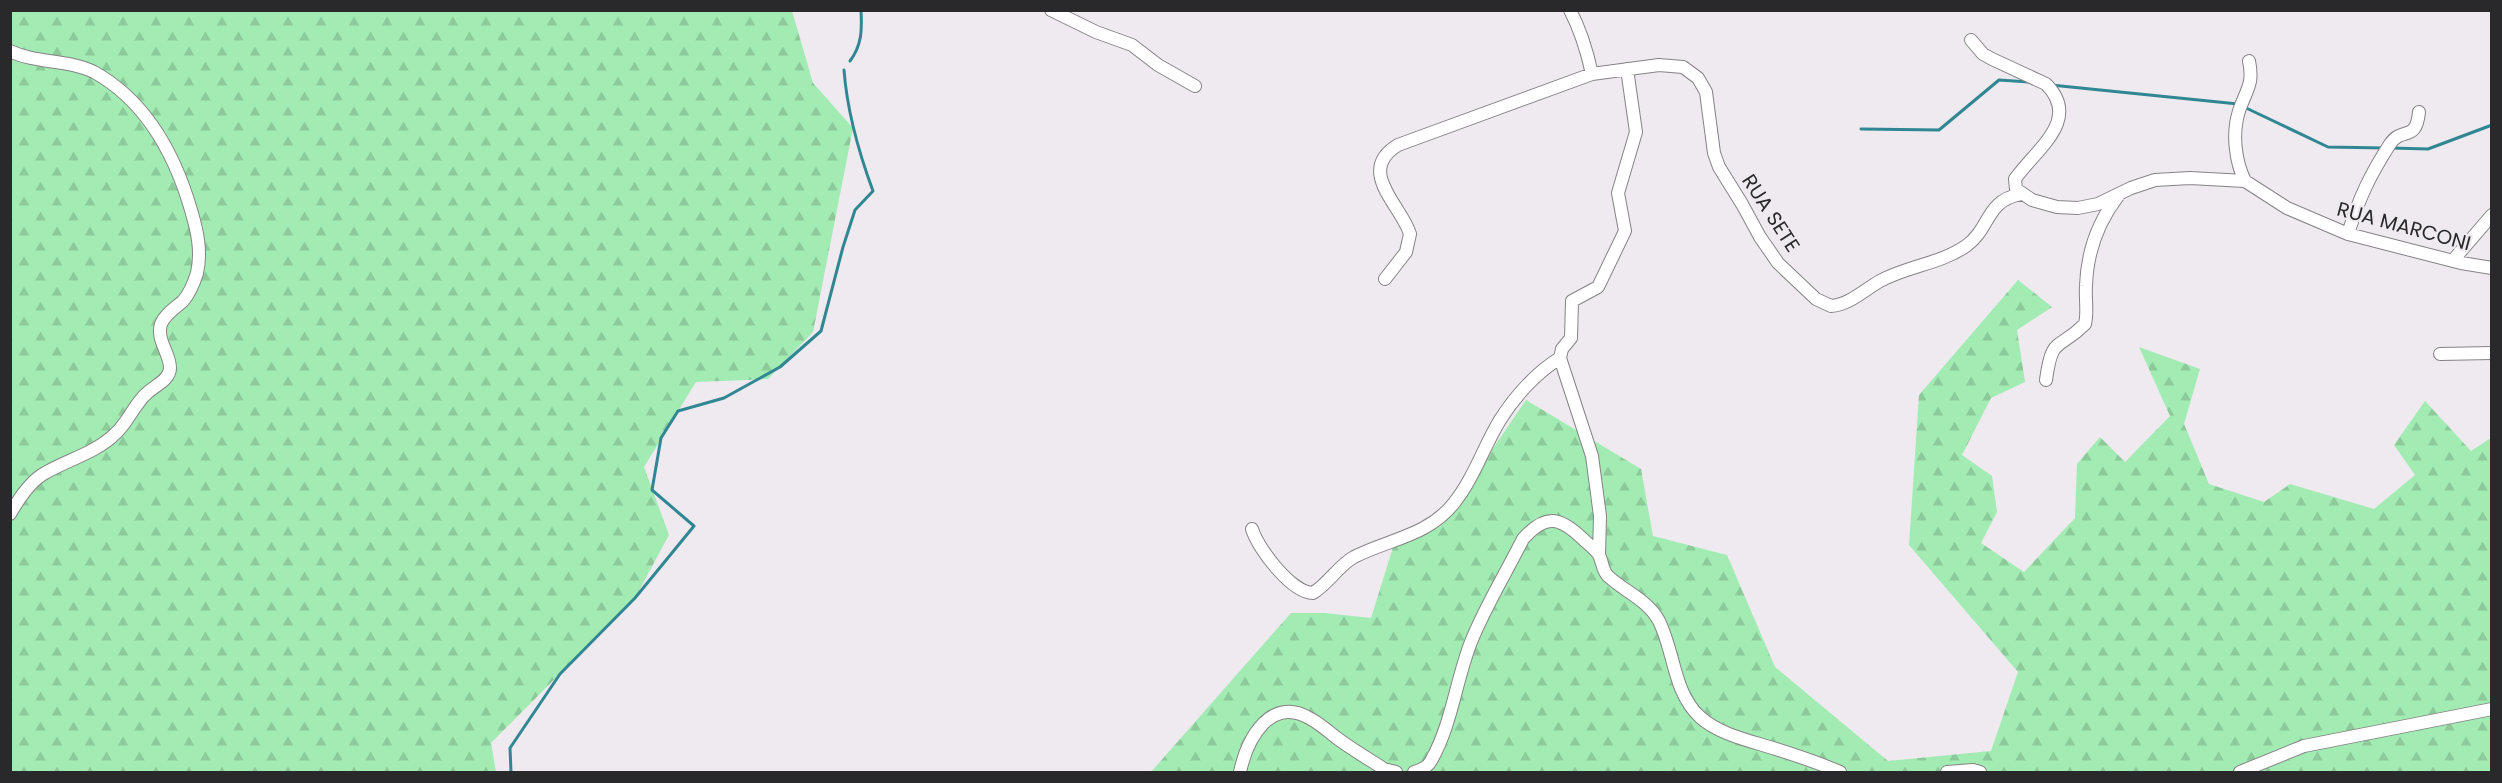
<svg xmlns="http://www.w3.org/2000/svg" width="2502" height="783" viewBox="0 0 2502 783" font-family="Poppins,sans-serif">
<defs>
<pattern id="forest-firs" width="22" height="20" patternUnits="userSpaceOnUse" patternTransform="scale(1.5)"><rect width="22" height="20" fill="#a2ebb3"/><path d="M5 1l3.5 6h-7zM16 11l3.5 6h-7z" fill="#8cca9a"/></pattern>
</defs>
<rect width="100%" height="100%" fill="#eeeaef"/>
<path fill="url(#forest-firs)" d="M 10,11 L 792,11 L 813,83 L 853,128 L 813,332 L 768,379 L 696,382 L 644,467 L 669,535 L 635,598 L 491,743 L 496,772 L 11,772 Z
M 2018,280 L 2052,307 L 2017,330 L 2025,382 L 1991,398 L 1962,455 L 1992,476 L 1997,512 L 1981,543 L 2024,572 L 2075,518 L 2077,464 L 2100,437 L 2125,462 L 2170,416 L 2139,347 L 2200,369 L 2184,424 L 2209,484 L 2264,502 L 2290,484 L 2374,509 L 2415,475 L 2394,445 L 2425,401 L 2471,451 L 2491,438 L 2491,772 L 1151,772 L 1291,613 L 1325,613 L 1371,618 L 1394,544 L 1440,526 L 1526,400 L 1641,469 L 1653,536 L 1727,555 L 1775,667 L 1888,761 L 1991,751 L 2018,672 L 1909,545 L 1919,395 Z"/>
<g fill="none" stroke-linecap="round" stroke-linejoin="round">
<path stroke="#308793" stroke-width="3" d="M 850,61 C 862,45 862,30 861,10
M 2051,85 L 2238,104
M 2244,107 L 2328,147 L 2384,148
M 1861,129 L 1939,130 L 1999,80 L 2029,82
M 2391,148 L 2428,149 L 2492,125
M 511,772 L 510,748 L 560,674 L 635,598 L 694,526 L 652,490 L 661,438 L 678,411 L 724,398 L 780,367 L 821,331 L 843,247 L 855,210 L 873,191 C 859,153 847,111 844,70"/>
<defs>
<path id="street" d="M 1051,10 L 1096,32 L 1132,45 L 1158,65 L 1195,86
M 1570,10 C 1581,31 1587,51 1592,74
M 1971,40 L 1983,54 L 1992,59 L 2046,84 C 2082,120 2036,149 2015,179 L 2016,189 L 2032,200 L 2057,207 L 2078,208 L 2098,204 L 2131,188 L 2155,180 L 2190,178 L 2245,181 L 2287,208 L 2348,234 L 2461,263 L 2492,268
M 10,51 C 37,64 68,59 94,72 C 146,101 175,155 191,210 C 197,230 202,251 197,273 C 194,283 190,293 183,301 C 175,308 165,314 161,324 C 156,340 170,353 170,368 C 170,380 154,386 146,394 C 134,405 128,422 116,433 C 96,453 69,459 45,473 C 30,481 18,500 10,514
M 2245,181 C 2235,161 2232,133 2239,111 C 2246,90 2254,85 2249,61
M 2348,234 C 2359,198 2370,175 2390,144 C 2402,126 2416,143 2419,112
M 2454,259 L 2492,215
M 1385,279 L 1406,252 L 1410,234 C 1402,206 1355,171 1398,145 L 1592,74 L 1659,65 L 1683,67 L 1698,78 L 1706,92 L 1714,153 L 1719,167 L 1742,204 L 1760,237 L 1778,263 L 1816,299 L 1831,306 C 1849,305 1864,290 1880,281 C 1907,266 1940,264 1966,246 C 1991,228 1985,201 2021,194
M 2440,354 L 2492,353
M 1560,358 L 1562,349 L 1571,338 L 1572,301 L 1598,287 L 1625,231 L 1618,193 L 1636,132 L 1627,69
M 1560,358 L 1592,456 L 1600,516 L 1599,555
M 2046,380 C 2052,335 2058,351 2085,324 C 2088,312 2085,299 2086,286 C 2087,253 2098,222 2118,196
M 1252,529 C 1258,549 1292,593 1313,593 C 1329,583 1338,566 1354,557 C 1389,539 1428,536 1454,503 C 1474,478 1484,446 1500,420 C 1515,396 1537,372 1560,358
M 1240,772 C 1247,740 1270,694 1311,719 C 1322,725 1331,734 1341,741 C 1355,751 1370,760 1384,769 L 1396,772
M 1414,772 C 1422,770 1429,766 1432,759 C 1452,723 1456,680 1471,642 C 1485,607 1506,573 1523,539 C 1546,513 1560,517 1583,539 C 1588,544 1596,550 1599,555 C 1603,563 1602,570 1608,576 C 1625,592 1648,600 1659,621 C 1675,653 1673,692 1700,717 C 1720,735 1751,741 1776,749 C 1798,756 1819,763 1840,772
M 1947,772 L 1973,770 L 1980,772
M 2240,772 L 2304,746 L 2492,709"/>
</defs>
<use href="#street" stroke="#868387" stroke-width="14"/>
<use href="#street" stroke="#fff" stroke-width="12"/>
</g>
<g text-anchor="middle" stroke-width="4.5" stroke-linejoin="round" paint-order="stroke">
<g font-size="20" fill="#29282a" stroke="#eeeaef">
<text transform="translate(1771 213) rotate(57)" y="7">RUA SETE</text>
<text transform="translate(2404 226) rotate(15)" y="7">RUA MARCONI</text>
</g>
</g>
<rect width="2502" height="783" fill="none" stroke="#29282a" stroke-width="24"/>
</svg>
